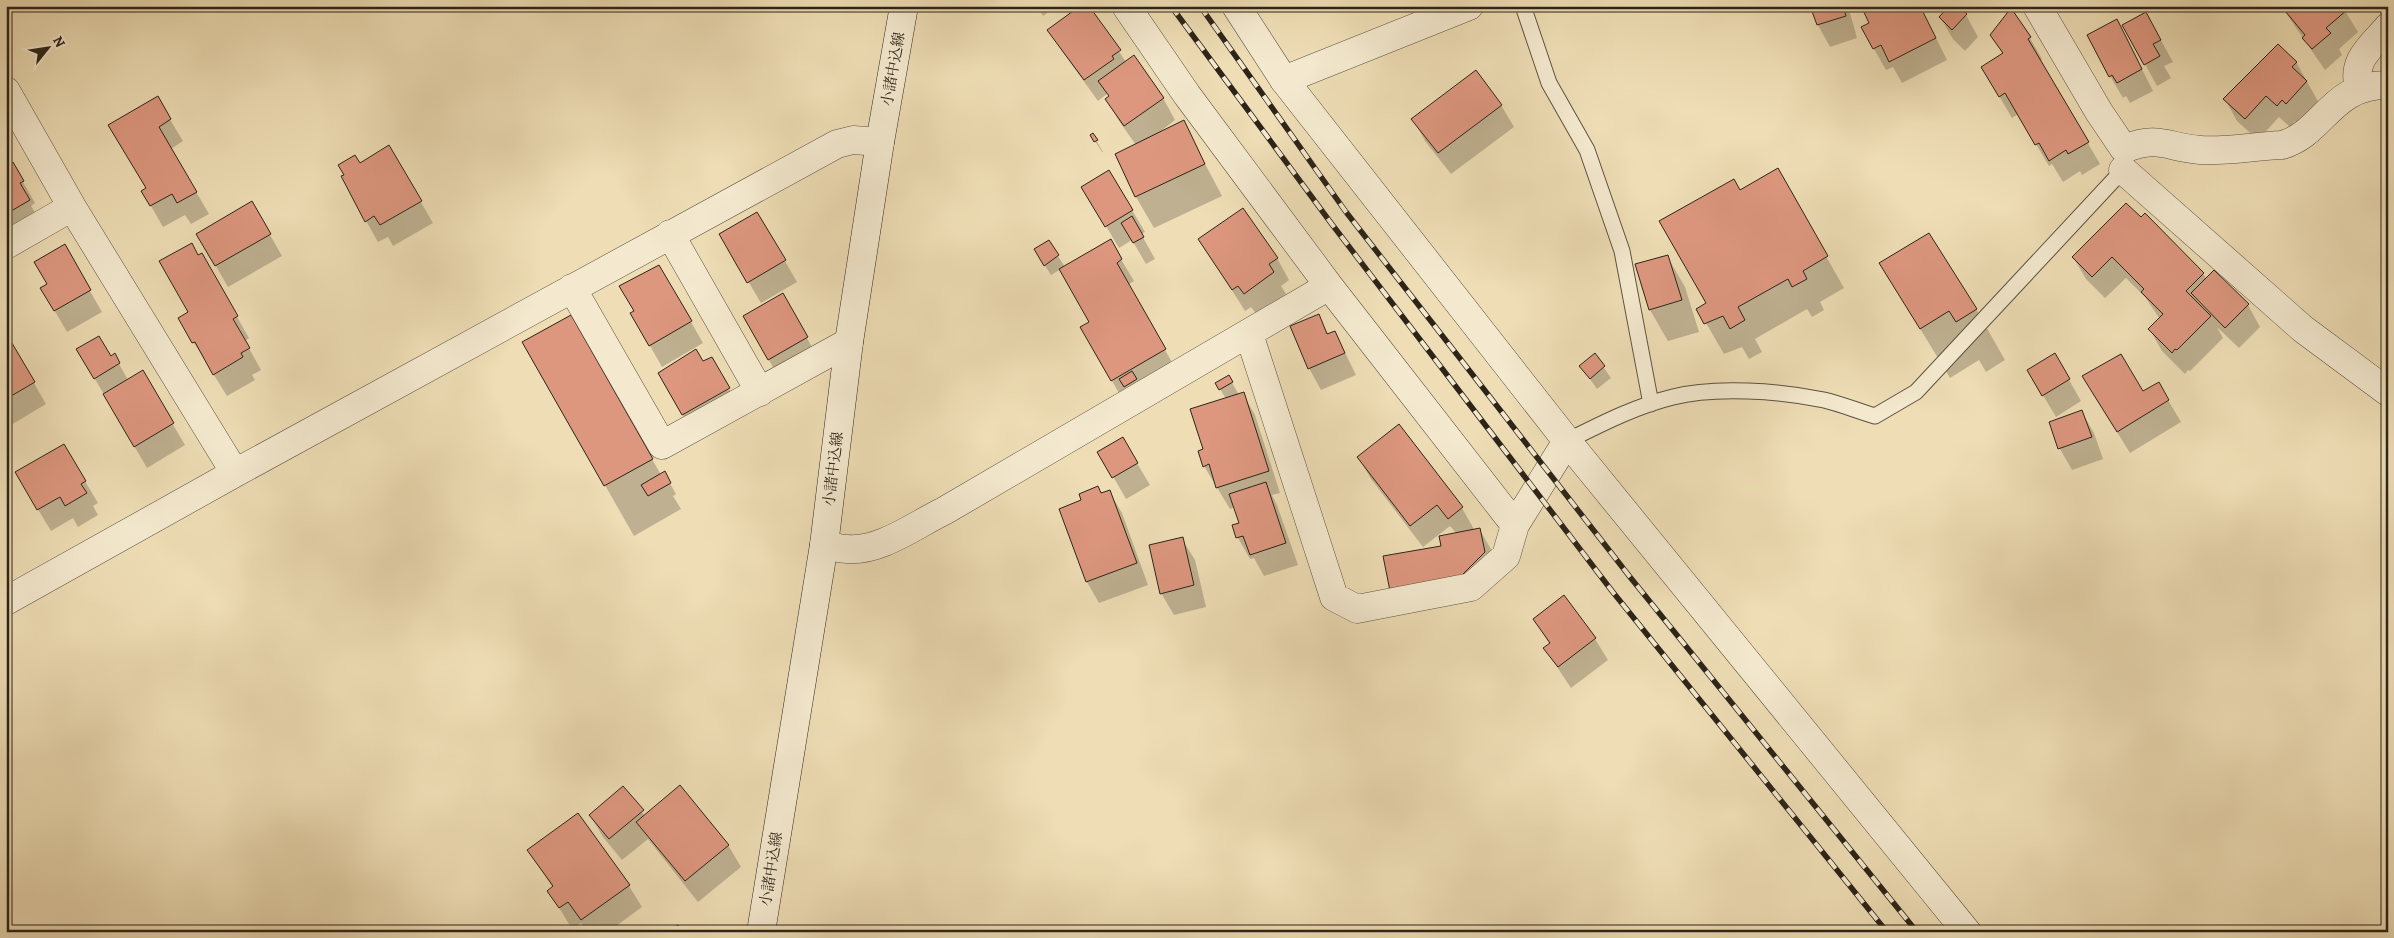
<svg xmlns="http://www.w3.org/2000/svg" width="2394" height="938" viewBox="0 0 2394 938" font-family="Alegreya,'Noto Serif JP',serif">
<rect width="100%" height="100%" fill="#eeddb5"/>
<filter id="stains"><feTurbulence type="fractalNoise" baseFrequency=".004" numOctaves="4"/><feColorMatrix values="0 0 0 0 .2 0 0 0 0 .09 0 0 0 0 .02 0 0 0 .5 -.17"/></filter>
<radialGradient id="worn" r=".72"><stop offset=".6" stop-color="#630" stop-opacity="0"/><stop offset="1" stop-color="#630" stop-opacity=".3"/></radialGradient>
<path fill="#0003" d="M 1037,6 L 1057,6 L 1043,16 Z
M 1088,6 L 1126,62 L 1163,98 L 1175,120 L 1156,135 L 1183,122 L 1222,196 L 1154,228 L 1136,197 L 1117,154 L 1136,145 L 1119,121 L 1107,100 L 1109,98 L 1107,94 L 1098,101 L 1062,51 L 1049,30 Z
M 1812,6 L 1848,6 L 1857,38 L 1830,47 L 1818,25 Z
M 1862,6 L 1920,6 L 1947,60 L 1902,83 L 1893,67 L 1886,70 L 1874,49 L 1871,24 Z
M 1957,6 L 1966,15 L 1978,37 L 1965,51 L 1953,39 L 1940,17 Z
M 2281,6 L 2342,6 L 2358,32 L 2339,49 L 2342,55 L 2325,70 Z
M 2117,20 L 2153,91 L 2130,103 L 2126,96 L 2123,98 L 2110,76 Z
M 2124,25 L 2158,35 L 2173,62 L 2164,66 L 2171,78 L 2157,86 Z
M 1992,35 L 2030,38 L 2042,59 L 2040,61 L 2100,164 L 2082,175 L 2080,171 L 2063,182 L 2052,164 L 2049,166 L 2018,114 L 2012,118 L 1995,89 L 2003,55 Z
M 2296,62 L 2319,103 L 2299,125 L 2295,121 L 2290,127 L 2279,117 L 2258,140 L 2237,121 L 2225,99 Z
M 157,98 L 183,141 L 171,149 L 209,214 L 191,224 L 185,215 L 163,227 L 143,192 L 147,189 Z
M 1501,105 L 1514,127 L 1451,174 L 1425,141 L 1413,119 Z
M 1091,135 L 1093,135 L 1103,152 L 1102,152 Z
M 389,147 L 433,223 L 393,246 L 388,237 L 378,242 L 356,203 L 345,175 Z
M 12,163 L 35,203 L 31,206 L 41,222 L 6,243 L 6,167 Z
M 1777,170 L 1844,288 L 1820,302 L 1824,310 L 1812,317 L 1807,309 L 1755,339 L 1762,352 L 1749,359 L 1742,347 L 1724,354 L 1706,323 L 1708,304 L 1740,192 Z
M 1083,187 L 1132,210 L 1145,232 L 1141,234 L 1155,259 L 1146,264 L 1132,240 L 1119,248 Z
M 252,203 L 282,256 L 228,287 L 198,234 Z
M 2126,204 L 2203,274 L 2207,279 L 2214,272 L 2248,305 L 2260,327 L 2239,348 L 2217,327 L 2223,338 L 2190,371 L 2188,370 L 2185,374 L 2162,351 L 2150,330 L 2160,319 L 2145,297 L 2126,278 L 2105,298 L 2086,279 L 2073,257 Z
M 721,235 L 785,261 L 797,282 L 761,303 Z
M 1200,239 L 1277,258 L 1289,280 L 1281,286 L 1286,294 L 1257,315 L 1251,307 L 1245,311 Z
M 1048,241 L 1065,267 L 1110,241 L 1134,281 L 1128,285 L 1177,371 L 1124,402 L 1082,328 L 1091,322 L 1061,269 L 1051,275 L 1035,250 Z
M 64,246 L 102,312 L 67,332 L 42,289 L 49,285 Z
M 202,255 L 249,338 L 245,341 L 261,370 L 252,375 L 255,380 L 227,396 L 179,319 L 190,313 L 198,257 Z
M 1667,256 L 1685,287 L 1699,332 L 1668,341 L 1650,310 L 1637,265 Z
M 1881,264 L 1976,309 L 2005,360 L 1986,372 L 1979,360 L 1950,378 Z
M 659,266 L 703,343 L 662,367 L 632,314 L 635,312 Z
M 782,295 L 819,359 L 781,381 L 744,317 Z
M 1318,316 L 1329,335 L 1335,332 L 1356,375 L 1321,390 L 1309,368 Z
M 6,335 L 46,404 L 11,425 L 6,417 Z
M 524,343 L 600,367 L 661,475 L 664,473 L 676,494 L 673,496 L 681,509 L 634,536 Z
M 78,350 L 111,357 L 114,355 L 128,380 L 142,372 L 185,445 L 147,468 Z
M 1595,355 L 1611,378 L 1597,389 L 1581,366 Z
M 2055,355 L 2081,401 L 2056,417 L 2041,392 Z
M 711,358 L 741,410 L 695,436 L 659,373 L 703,363 Z
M 1229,377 L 1239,395 L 1243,394 L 1255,415 L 1280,493 L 1272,495 L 1277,505 L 1298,565 L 1264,576 L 1254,558 L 1250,559 L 1238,538 L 1233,526 L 1241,524 L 1235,507 L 1230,509 L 1204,466 L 1205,450 L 1226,399 L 1217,384 Z
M 2158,383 L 2181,422 L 2130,453 L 2096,398 L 2143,393 Z
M 2082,412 L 2094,433 L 2103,459 L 2072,470 L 2060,449 L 2050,423 Z
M 1399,425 L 1462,508 L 1475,531 L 1480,530 L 1492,551 L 1471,600 L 1442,547 L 1457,534 L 1450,526 L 1423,547 L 1371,479 L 1358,457 Z
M 1122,438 L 1150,485 L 1126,499 L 1099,452 Z
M 64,446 L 98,503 L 93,506 L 98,515 L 78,527 L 73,518 L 51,531 L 16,473 Z
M 1109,491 L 1122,513 L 1148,585 L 1099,603 L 1087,582 L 1060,510 Z
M 1182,539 L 1195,560 L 1206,607 L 1174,615 L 1161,593 Z
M 1564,597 L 1595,639 L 1608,660 L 1571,688 L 1545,649 L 1550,645 L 1535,620 Z
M 623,788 L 645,816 L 728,845 L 741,867 L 698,902 L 648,839 L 622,860 L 603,837 L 590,815 Z
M 578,815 L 629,886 L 642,907 L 608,932 L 588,932 L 581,923 L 572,929 L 549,891 L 553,888 L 528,850 Z"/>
<path fill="#dd977f" stroke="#2c2419" d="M 1080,6 L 1089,6 L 1121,50 L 1112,56 L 1114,59 L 1084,80 L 1047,30 Z
M 1810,6 L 1843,6 L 1846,16 L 1817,25 Z
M 1861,6 L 1920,6 L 1936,38 L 1889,62 L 1881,45 L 1873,49 L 1861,27 L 1869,23 Z
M 1949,6 L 1959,6 L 1967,14 L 1952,30 L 1939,17 Z
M 2281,6 L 2343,6 L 2347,10 L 2326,28 L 2331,33 L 2312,49 L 2302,38 L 2305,35 Z
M 2011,8 L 2031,37 L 2028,39 L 2089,142 L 2068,154 L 2066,150 L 2049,161 L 2039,143 L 2035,145 L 2005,93 L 1999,97 L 1981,67 L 2003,53 L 1990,35 Z
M 2146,12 L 2161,40 L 2153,44 L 2160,56 L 2144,65 L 2122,25 Z
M 2117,19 L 2142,69 L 2117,83 L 2112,75 L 2109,77 L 2087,35 Z
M 2278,44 L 2297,62 L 2292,67 L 2307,81 L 2286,104 L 2282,100 L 2277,106 L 2266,96 L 2245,119 L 2223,99 Z
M 1134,55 L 1164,98 L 1124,126 L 1105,99 L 1109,96 L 1098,81 Z
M 1476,70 L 1502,105 L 1438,153 L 1411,119 Z
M 158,96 L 171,119 L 159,127 L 197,192 L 177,203 L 172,194 L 150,206 L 141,191 L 146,188 L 108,125 Z
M 1184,120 L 1205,164 L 1135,197 L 1115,154 Z
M 1093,133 L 1098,140 L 1094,142 L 1090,135 Z
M 389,145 L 422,201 L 380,225 L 374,216 L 365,222 L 341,176 L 344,175 L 338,165 L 355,155 L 360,163 Z
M 13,162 L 24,181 L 20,183 L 30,200 L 6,214 L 6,166 Z
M 1778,168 L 1828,256 L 1803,271 L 1807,279 L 1792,287 L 1788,279 L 1738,307 L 1745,320 L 1730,329 L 1723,316 L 1704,324 L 1696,309 L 1706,303 L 1659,221 L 1734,179 L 1740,190 Z
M 1109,170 L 1133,210 L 1105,227 L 1081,187 Z
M 252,201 L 271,234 L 215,266 L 196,234 Z
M 2126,203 L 2141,217 L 2145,213 L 2204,273 L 2186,291 L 2211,316 L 2177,350 L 2175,349 L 2172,353 L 2148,329 L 2163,314 L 2141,292 L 2144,289 L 2112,257 L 2092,277 L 2072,257 Z
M 1243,208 L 1278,258 L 1269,264 L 1274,272 L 1244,294 L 1238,286 L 1232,290 L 1198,239 Z
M 757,212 L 786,260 L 747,283 L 719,234 Z
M 1132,216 L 1144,237 L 1133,243 L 1121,223 Z
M 1929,233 L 1977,309 L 1956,322 L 1949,311 L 1920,329 L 1879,263 Z
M 1111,239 L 1122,259 L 1117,263 L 1166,349 L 1111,381 L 1080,327 L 1089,322 L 1059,269 Z
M 1049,240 L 1059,255 L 1044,266 L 1034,249 Z
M 192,243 L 198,255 L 202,253 L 238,316 L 233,319 L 250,348 L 241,353 L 243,357 L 213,375 L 195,342 L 192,343 L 178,318 L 188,312 L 159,261 Z
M 65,244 L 91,290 L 54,311 L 40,288 L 47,284 L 34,262 Z
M 1668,255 L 1682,300 L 1649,310 L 1635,264 Z
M 659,265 L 692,321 L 649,346 L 630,313 L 634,311 L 619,286 Z
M 2214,270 L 2249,304 L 2225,328 L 2191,293 Z
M 783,293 L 808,337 L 768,360 L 743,316 Z
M 1319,314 L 1327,334 L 1335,331 L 1345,353 L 1308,369 L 1290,326 Z
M 571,315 L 653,459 L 604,486 L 522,342 Z
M 6,333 L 35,382 L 6,399 Z
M 99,336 L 111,356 L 115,353 L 120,363 L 94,379 L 76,349 Z
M 696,349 L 703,361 L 712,357 L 730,388 L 682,415 L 658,373 Z
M 1595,353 L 1605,366 L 1590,379 L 1579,366 Z
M 2055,353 L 2070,379 L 2042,396 L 2027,370 Z
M 2121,354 L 2143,391 L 2159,382 L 2169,400 L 2117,432 L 2082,376 Z
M 143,370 L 174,423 L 134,447 L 103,394 Z
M 1132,371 L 1137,379 L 1124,387 L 1119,379 Z
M 1229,375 L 1233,382 L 1219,390 L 1215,383 Z
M 1244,392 L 1269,471 L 1216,488 L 1209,464 L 1203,467 L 1198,451 L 1203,449 L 1190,409 Z
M 2082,410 L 2092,437 L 2058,449 L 2049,422 Z
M 1399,424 L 1463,507 L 1448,519 L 1437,505 L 1410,526 L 1357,457 Z
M 1123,437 L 1138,463 L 1112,478 L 1097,452 Z
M 64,444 L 86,481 L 81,484 L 87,493 L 65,506 L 60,497 L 37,510 L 15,472 Z
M 665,471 L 671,483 L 648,496 L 641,485 Z
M 1266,482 L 1286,543 L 1250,555 L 1243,536 L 1236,538 L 1232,525 L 1239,523 L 1229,494 Z
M 1098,486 L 1101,493 L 1110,490 L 1137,563 L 1086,582 L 1059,509 L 1081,500 L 1079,494 Z
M 1480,528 L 1485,552 L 1459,578 L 1390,591 L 1383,556 L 1441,546 L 1439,536 Z
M 1183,537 L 1194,585 L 1160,594 L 1149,545 Z
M 1564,595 L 1596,638 L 1558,667 L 1543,648 L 1550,643 L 1533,619 Z
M 680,785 L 729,845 L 685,881 L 636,822 Z
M 623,786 L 644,810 L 609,839 L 589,815 Z
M 578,813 L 630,885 L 581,920 L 568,902 L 559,908 L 547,891 L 553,886 L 527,850 Z
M 678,925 L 682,932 L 666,932 Z"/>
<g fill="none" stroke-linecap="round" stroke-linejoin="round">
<defs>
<path id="service" d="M 1523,6 L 1549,83 L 1587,150 L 1622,251 L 1651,404
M 1567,441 C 1601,424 1636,406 1673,397 C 1715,386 1781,391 1824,400 C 1841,404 1858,411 1875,416 L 1916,392 L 2123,170 L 2123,165"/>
<path id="minor" d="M 1126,6 L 1187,95 L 1329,286
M 2037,6 L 2099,112 L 2124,149 C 2159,135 2166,147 2200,150 C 2226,152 2255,146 2282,145 C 2324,133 2331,84 2388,85
M 1284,80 L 1469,6
M 2359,89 C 2351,60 2371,47 2388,27
M 6,91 L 72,207 L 235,473
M 2123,170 L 2303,329 L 2388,392
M 670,234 L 760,392
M 6,245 L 72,207
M 572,288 L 662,445 L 849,342
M 1249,334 L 1334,597 L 1357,609 L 1471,587 L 1506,556 L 1515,525
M 824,545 C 831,546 839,549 847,549 C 880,552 915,525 944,511 L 1329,286 L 1515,525 L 1567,441
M 6,601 L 235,473 L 837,144 L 853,140 L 880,142"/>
<path id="tertiary" d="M 1236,6 L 1284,80 L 1567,441 L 1967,932"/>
<path id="secondary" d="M 761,932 L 824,545 L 849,342 L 880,142 L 904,6"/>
</defs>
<use href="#service" stroke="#5c5240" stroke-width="17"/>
<use href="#minor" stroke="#5c5240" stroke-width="29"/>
<use href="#tertiary" stroke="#5c5240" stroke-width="29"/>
<use href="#secondary" stroke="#2c2419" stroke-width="29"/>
<use href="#service" stroke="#f4e9cf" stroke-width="15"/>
<use href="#minor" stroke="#f4e9cf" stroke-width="28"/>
<use href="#tertiary" stroke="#f4e9cf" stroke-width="28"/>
<use href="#secondary" stroke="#f4e9cf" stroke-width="28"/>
<defs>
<path id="rail" d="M 1171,6 L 1331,223 L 1612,591 L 1887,932
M 1200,6 L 1346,212 L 1630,577 L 1917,932"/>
</defs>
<use href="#rail" stroke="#2c2419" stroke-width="5.5"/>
<use href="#rail" stroke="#f4e9cf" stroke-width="4" stroke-dasharray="11" stroke-linecap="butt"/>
</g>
<g text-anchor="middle" stroke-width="4.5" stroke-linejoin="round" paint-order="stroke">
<g font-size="15" fill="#2c2419" stroke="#f4e9cf">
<text transform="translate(893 69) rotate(-80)" y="5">小諸中込線</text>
<text transform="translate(833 469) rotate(-83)" y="5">小諸中込線</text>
<text transform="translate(771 869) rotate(-81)" y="5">小諸中込線</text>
</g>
</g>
<rect width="2394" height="938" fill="none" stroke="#eeddb5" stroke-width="25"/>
<rect x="8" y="8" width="2379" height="923" fill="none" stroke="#2c2419" stroke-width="2.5"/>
<rect x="12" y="12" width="2369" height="913" fill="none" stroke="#2c2419"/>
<g transform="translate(48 48) rotate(60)" stroke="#f4e9cf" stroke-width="4" paint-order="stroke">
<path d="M0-4L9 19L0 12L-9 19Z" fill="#2c2419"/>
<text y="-8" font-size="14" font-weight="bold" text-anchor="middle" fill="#2c2419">N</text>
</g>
<rect width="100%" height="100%" filter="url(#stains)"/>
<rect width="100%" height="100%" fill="url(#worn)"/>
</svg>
